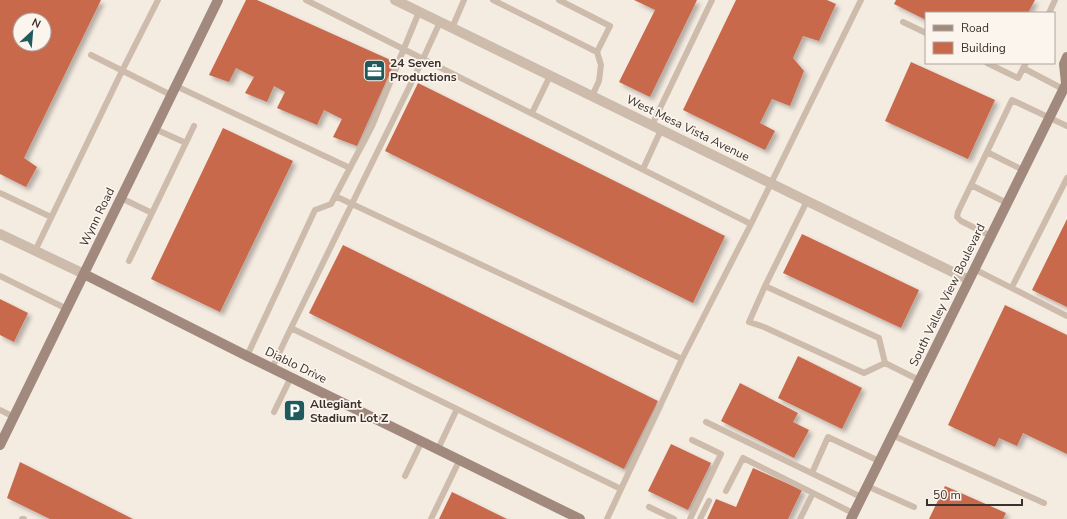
<svg xmlns="http://www.w3.org/2000/svg" width="1067" height="519" viewBox="0 0 1067 519" font-family="'Nunito Sans',sans-serif">
<defs>
<filter id="shadow"><feDropShadow dx="3.5" dy="3.5" stdDeviation="2" flood-color="#0004"/></filter>
</defs>
<rect width="100%" height="100%" fill="#f4ebe1"/>
<path fill="#c8694b" fill-rule="evenodd" filter="url(#shadow)" d="M 0,0 L 101,0 L 24,158 L 37,167 L 26,187 L 0,174 ZM 20,20 L 44,20 L 44,44 L 20,44 Z
M 246,0 L 257,0 L 395,62 L 357,146 L 333,137 L 342,119 L 324,110 L 317,125 L 277,108 L 285,92 L 274,86 L 267,102 L 245,93 L 254,77 L 236,68 L 229,82 L 209,75 Z
M 634,0 L 697,0 L 650,97 L 619,82 L 655,10 Z
M 736,0 L 827,0 L 836,4 L 819,41 L 803,36 L 793,58 L 804,71 L 790,106 L 772,99 L 760,123 L 775,131 L 765,150 L 683,110 Z
M 896,0 L 1035,0 L 1028,13 L 926,13 L 926,20 L 894,4 Z
M 911,62 L 995,100 L 968,159 L 885,121 Z
M 418,83 L 725,236 L 693,303 L 385,151 Z
M 223,128 L 293,161 L 220,312 L 151,279 Z
M 1067,219 L 1067,307 L 1032,290 Z
M 802,234 L 919,290 L 901,328 L 783,273 Z
M 343,245 L 658,401 L 624,469 L 309,313 Z
M 0,299 L 28,313 L 14,342 L 0,335 Z
M 1005,305 L 1067,335 L 1067,454 L 1023,433 L 1017,446 L 999,438 L 995,447 L 948,425 Z
M 798,356 L 862,388 L 842,429 L 778,398 Z
M 740,383 L 798,413 L 793,422 L 809,430 L 794,458 L 721,421 Z
M 671,444 L 711,463 L 688,510 L 648,491 Z
M 20,462 L 133,519 L 50,519 L 7,498 Z
M 753,468 L 802,490 L 788,519 L 707,519 L 716,499 L 736,507 Z
M 945,486 L 1006,513 L 1003,519 L 929,519 Z
M 452,492 L 507,519 L 439,519 Z"/>
<g fill="none" stroke-linecap="round" stroke-linejoin="round">
<path stroke="#cdbbac" stroke-width="6" d="M 306,0 L 751,224 L 861,0
M 493,0 L 597,52 L 610,26 L 559,0
M 1049,13 L 1055,0
M 903,22 L 926,33
M 452,28 L 464,0
M 91,55 L 171,95
M 987,63 L 1018,78 L 1026,63
M 1023,68 L 1063,89
M 176,86 L 350,168
M 592,96 L 599,81 L 601,65 L 597,52
M 532,113 L 550,76
M 652,125 L 712,0
M 155,129 L 186,143
M 987,152 L 1023,170
M 643,169 L 661,130
M 971,185 L 1007,203
M 0,193 L 51,217
M 335,196 L 682,359 L 751,224
M 121,198 L 152,213 L 194,126
M 807,201 L 765,286 L 879,338 L 885,363 L 919,380
M 991,236 L 961,221 L 957,217 L 958,212 L 1012,100 L 1067,126
M 35,251 L 122,71 L 158,0
M 129,261 L 152,213
M 974,269 L 1067,316
M 0,276 L 67,309
M 765,286 L 749,322 L 764,327 L 864,373 L 885,363
M 1012,287 L 1067,178
M 291,328 L 423,59 L 440,22
M 247,356 L 315,210 L 331,204 L 372,126 L 419,12
M 272,368 L 291,328 L 621,489 L 682,359
M 0,410 L 14,417
M 274,412 L 291,377
M 706,422 L 861,497
M 892,435 L 1044,503
M 438,449 L 457,409
M 812,473 L 828,437 L 879,461
M 405,476 L 422,441
M 867,486 L 914,507
M 726,491 L 743,458 L 853,513
M 649,507 L 674,519
M 22,519 L 24,519
M 431,519 L 460,459
M 607,519 L 621,489
M 690,519 L 721,454 L 692,440
M 700,519 L 709,501
M 800,519 L 813,493"/>
<path stroke="#cdbbac" stroke-width="10" d="M 395,0 L 969,280
M 0,234 L 84,274"/>
<path stroke="#a18a7d" stroke-width="10" d="M 1066,83 L 1064,64 L 1067,57
M 84,274 L 247,356 L 580,519
M 0,445 L 218,0
M 851,519 L 1067,82"/>
</g>
<defs>
<symbol id="office-square" viewBox="-11 -11 22 22"><rect x="-9" y="-9" width="18" height="18" rx="4" fill="#1f5a5e" stroke="#fbf5ee"/><path d="M-6-3h4V-5.5h4V-3h4V5H-6ZM-1-4.5V-3h2v-1.5ZM-6 0V1H6V0Z" fill="#fff"/></symbol>
<symbol id="parking-square" viewBox="-11 -11 22 22"><rect x="-9" y="-9" width="18" height="18" rx="4" fill="#1f5a5e" stroke="#fbf5ee"/><path d="M-3.5-5.5H1a3.5 3.5 0 0 1 0 7H-1V5.5H-3.5ZM-1-3.4V-.6H.8a1.4 1.4 0 0 0 0-2.8Z" fill="#fff"/></symbol>
</defs>
<g fill-rule="evenodd">
<use href="#office-square" x="362" y="58" width="25" height="25"/>
<use href="#parking-square" x="282" y="398" width="25" height="25"/>
</g>
<g text-anchor="middle" stroke-width="3.5" stroke-linejoin="round" paint-order="stroke">
<g font-size="12" font-weight="bold" fill="#3b302b" stroke="#fbf5ee" text-anchor="start">
<text x="390" y="67">24 Seven<tspan x="390" dy="14">Productions</tspan></text>
<text x="310" y="408">Allegiant<tspan x="310" dy="14">Stadium Lot Z</tspan></text>
</g>
<g font-size="12" fill="#3b302b" stroke="#fbf5ee">
<text transform="translate(688 128) rotate(26)" y="4">West Mesa Vista Avenue</text>
<text transform="translate(97 217) rotate(-64)" y="4">Wynn Road</text>
<text transform="translate(947 295) rotate(-64)" y="4">South Valley View Boulevard</text>
<text transform="translate(296 365) rotate(26)" y="4">Diablo Drive</text>
</g>
</g>
<rect x="925" y="12" width="130" height="52" fill="#fbf5ee" stroke="#aea6a0"/>
<rect x="933" y="25" width="20" height="6" fill="#a18a7d" stroke="#aea6a0"/>
<text x="961" y="32" font-size="12" fill="#3b302b">Road</text>
<rect x="933" y="42" width="20" height="12" fill="#c8694b" stroke="#aea6a0"/>
<text x="961" y="52" font-size="12" fill="#3b302b">Building</text>
<g transform="translate(32 32) rotate(26)"><circle r="19" fill="#fbf5ee" stroke="#aea6a0"/>
<path d="M0-3L7 15L0 10L-7 15Z" fill="#1f5a5e"/>
<text y="-6" font-size="11" font-weight="bold" text-anchor="middle" fill="#3b302b">N</text>
</g>
<path d="M927 499v6h95v-6" fill="none" stroke="#3b302b" stroke-width="2"/>
<text x="933" y="499" font-size="12" fill="#3b302b" stroke="#fbf5ee" stroke-width="3" paint-order="stroke">50 m</text>
</svg>
